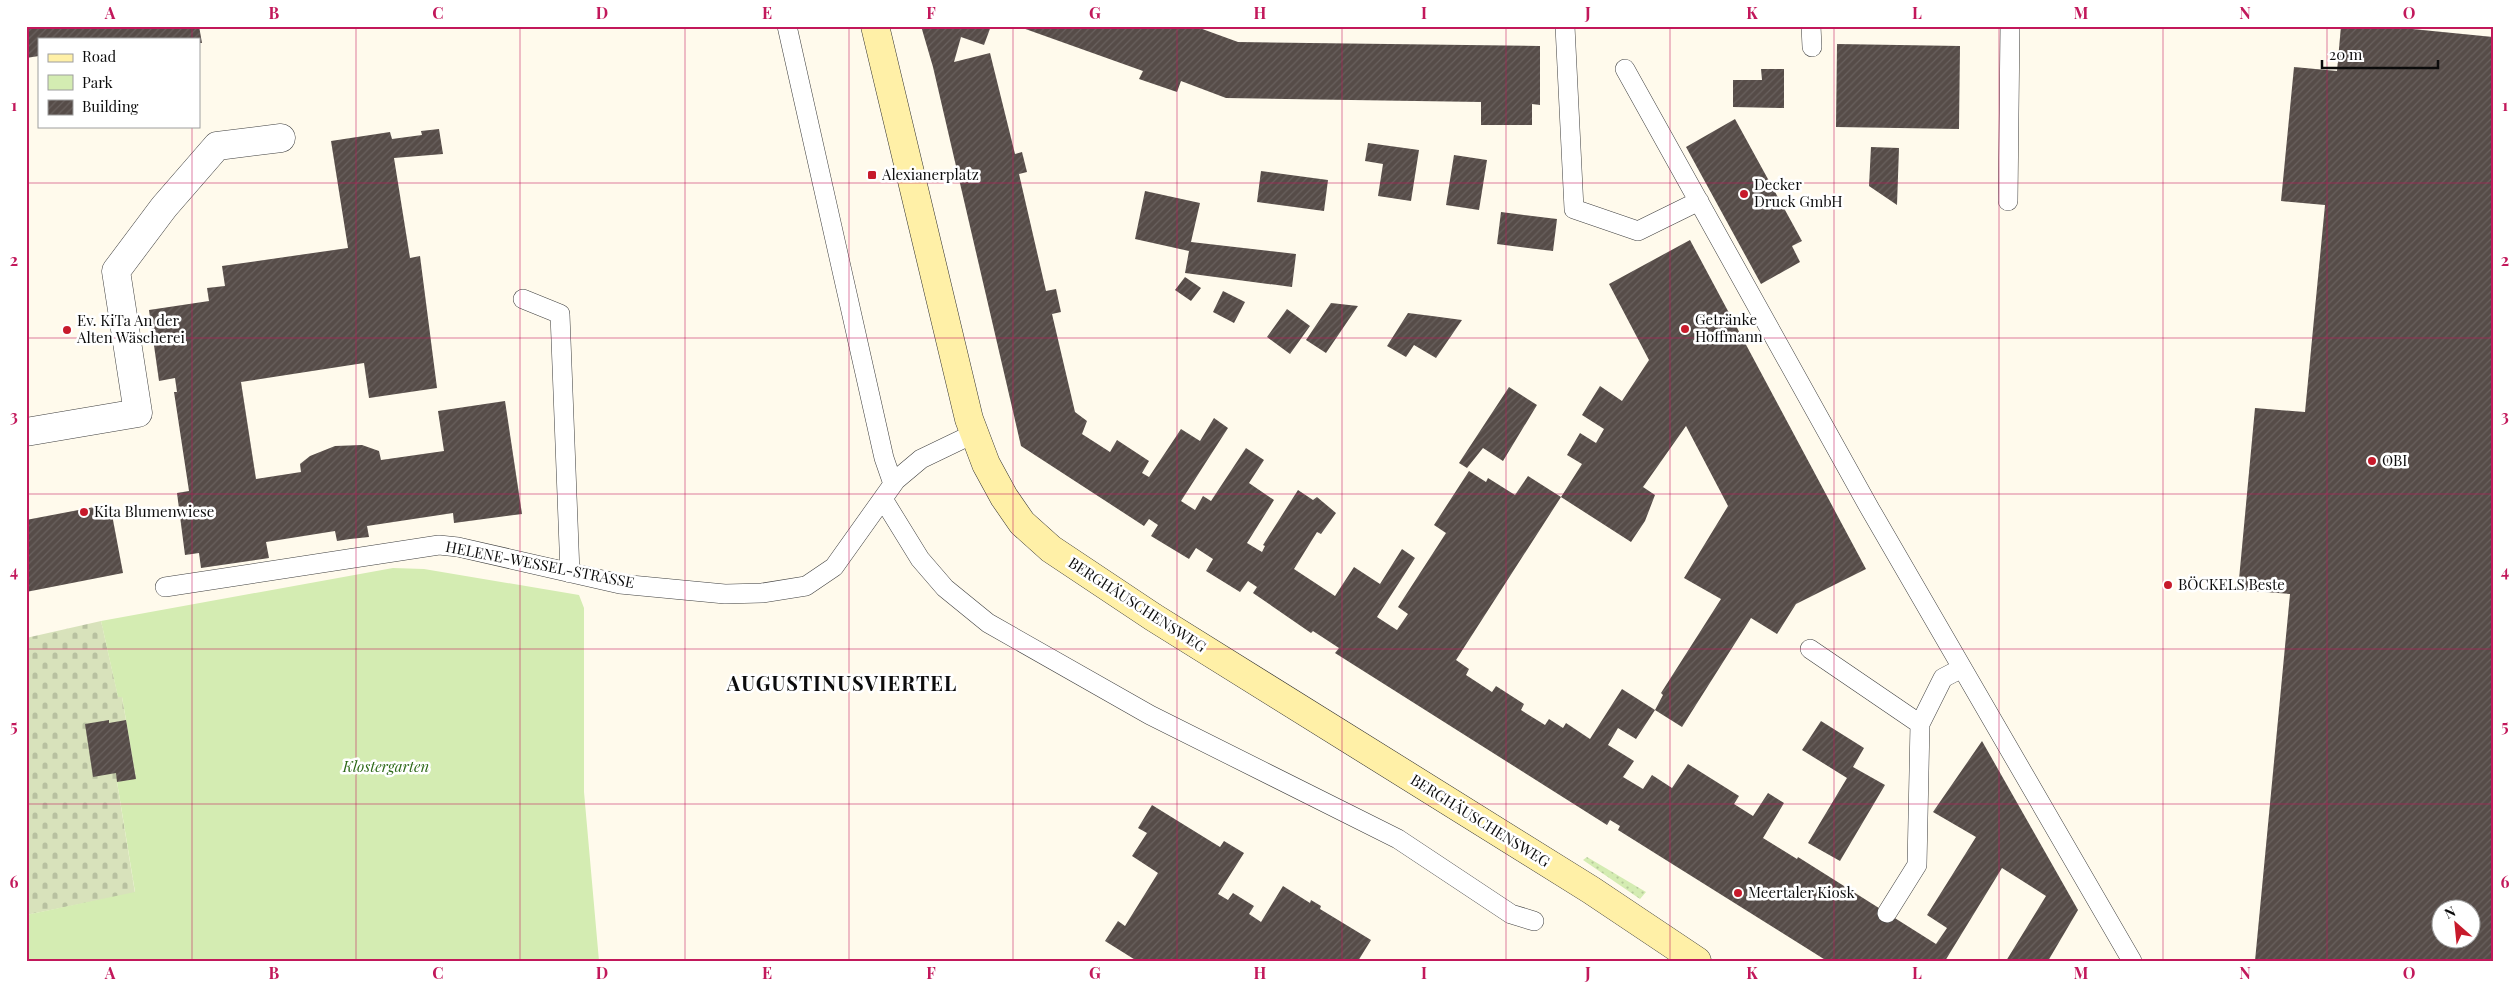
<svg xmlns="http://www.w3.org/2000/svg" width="2519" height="987" viewBox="0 0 2519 987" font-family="'Playfair Display',serif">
<defs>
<pattern id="grass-dots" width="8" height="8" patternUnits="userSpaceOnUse" patternTransform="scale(1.25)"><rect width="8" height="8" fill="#d4ecb2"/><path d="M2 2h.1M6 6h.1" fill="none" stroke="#b5c998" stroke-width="1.8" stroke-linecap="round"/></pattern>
<pattern id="cemetery-stones" width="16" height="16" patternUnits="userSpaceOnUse" patternTransform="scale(1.25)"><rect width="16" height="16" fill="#d8e2bb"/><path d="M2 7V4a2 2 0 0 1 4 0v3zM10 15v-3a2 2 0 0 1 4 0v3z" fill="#b8c1a0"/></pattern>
<pattern id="building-hatch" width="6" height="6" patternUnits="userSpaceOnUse" patternTransform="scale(1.25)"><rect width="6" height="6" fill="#564c48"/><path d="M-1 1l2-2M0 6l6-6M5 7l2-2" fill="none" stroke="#69615e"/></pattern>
</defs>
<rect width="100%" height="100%" fill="#fffaec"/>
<path fill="url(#grass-dots)" d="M 1587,857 L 1646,892 L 1640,899 L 1583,860 Z"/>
<path fill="url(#cemetery-stones)" d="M 101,621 L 118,696 L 122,697 L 136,779 L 117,782 L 135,893 L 26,915 L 26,638 Z"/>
<path fill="#d4ecb2" d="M 393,568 L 424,569 L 579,595 L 584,608 L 584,792 L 599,961 L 26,961 L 26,915 L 135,892 L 117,782 L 136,778 L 122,697 L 118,697 L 101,621 Z"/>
<path fill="url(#building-hatch)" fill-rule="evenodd" d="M 26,26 L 199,26 L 202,43 L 199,43 L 199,39 L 39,39 L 39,56 L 26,58 Z
M 921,26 L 991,26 L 984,45 L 961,37 L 954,62 L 990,53 L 1015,154 L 1022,152 L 1027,172 L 1019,174 L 1046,291 L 1056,289 L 1061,312 L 1052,314 L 1075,412 L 1087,421 L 1082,434 L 1110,452 L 1117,440 L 1149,461 L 1142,473 L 1149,477 L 1181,429 L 1200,441 L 1214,418 L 1228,428 L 1181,501 L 1195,510 L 1203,496 L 1211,501 L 1246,448 L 1264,460 L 1249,483 L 1274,500 L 1247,543 L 1262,552 L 1265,546 L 1263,545 L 1298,490 L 1313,500 L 1317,497 L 1336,513 L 1321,534 L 1317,532 L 1294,569 L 1335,596 L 1354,567 L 1380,584 L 1402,549 L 1415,558 L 1377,617 L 1397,630 L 1408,614 L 1398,607 L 1446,533 L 1434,525 L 1469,471 L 1486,482 L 1488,478 L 1515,495 L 1528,476 L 1561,497 L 1456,660 L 1469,669 L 1466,675 L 1492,692 L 1496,686 L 1524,704 L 1521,710 L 1545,725 L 1549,719 L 1563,728 L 1566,723 L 1590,739 L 1622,689 L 1655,710 L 1636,739 L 1618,728 L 1608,745 L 1634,761 L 1623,777 L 1643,789 L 1652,775 L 1672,788 L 1688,764 L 1739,796 L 1734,804 L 1753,816 L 1768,793 L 1784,803 L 1763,838 L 1797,859 L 1798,857 L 1936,944 L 1947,928 L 1927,915 L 1976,837 L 1933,812 L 1982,741 L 2078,910 L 2048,961 L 2006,961 L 2046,896 L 2002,868 L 1945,961 L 1827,961 L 1618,830 L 1620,826 L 1610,820 L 1607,825 L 1335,653 L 1339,648 L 1313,631 L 1311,633 L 1253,593 L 1257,587 L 1248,581 L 1240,592 L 1206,571 L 1213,559 L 1196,548 L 1189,559 L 1151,536 L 1158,525 L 1149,519 L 1144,526 L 1021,446 L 933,67 Z
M 1017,26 L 1194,26 L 1238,42 L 1540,46 L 1540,105 L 1532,104 L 1532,125 L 1481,125 L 1481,102 L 1226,98 L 1181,81 L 1177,92 L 1139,79 L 1143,71 Z
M 2341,26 L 2382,26 L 2493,37 L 2493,961 L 2255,961 L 2290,594 L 2238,590 L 2255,408 L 2305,412 L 2325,205 L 2281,201 L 2294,67 L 2337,71 ZM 2442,910 L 2472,910 L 2472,940 L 2442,940 Z
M 1837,44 L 1960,46 L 1959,129 L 1836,127 Z
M 1761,69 L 1784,69 L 1784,108 L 1733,107 L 1733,80 L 1762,80 Z
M 1735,119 L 1802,241 L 1792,246 L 1800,262 L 1761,284 L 1686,147 Z
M 439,129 L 443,154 L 394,158 L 410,258 L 420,256 L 437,388 L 369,398 L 364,363 L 241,382 L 256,479 L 301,472 L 300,464 L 310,456 L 335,446 L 362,445 L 379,451 L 381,460 L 444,451 L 438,411 L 505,401 L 522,514 L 454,523 L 453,513 L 367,526 L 369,537 L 350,539 L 337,541 L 335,531 L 266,542 L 269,558 L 201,568 L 199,553 L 185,555 L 177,493 L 189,491 L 174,392 L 177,392 L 175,378 L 159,381 L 149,310 L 209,301 L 207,288 L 225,286 L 222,266 L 348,248 L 331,141 L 390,132 L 392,139 L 422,135 L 421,131 Z
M 1368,143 L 1419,150 L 1411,201 L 1378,196 L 1383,164 L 1365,161 Z
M 1871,147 L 1899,148 L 1897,205 L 1869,186 Z
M 1454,155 L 1487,160 L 1479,210 L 1446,205 Z
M 1261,171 L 1328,180 L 1324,211 L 1257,202 Z
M 1145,191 L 1200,203 L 1191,242 L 1296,254 L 1292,287 L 1185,273 L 1189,251 L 1135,239 Z
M 1501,212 L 1557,219 L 1553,251 L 1497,244 Z
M 1690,240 L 1866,569 L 1796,604 L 1777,634 L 1751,618 L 1682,727 L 1655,710 L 1663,695 L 1661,693 L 1721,599 L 1684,578 L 1728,506 L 1686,426 L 1643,487 L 1655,495 L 1645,521 L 1631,542 L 1561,497 L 1582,464 L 1567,455 L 1580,433 L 1596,443 L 1604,429 L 1582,415 L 1600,386 L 1622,401 L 1649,360 L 1609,284 Z
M 1185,277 L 1201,288 L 1191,301 L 1175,290 Z
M 1223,291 L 1245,302 L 1234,323 L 1213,312 Z
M 1331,303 L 1358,306 L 1326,353 L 1306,340 Z
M 1287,309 L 1310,326 L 1290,354 L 1267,337 Z
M 1408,313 L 1432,316 L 1462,320 L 1436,358 L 1414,345 L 1406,357 L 1387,346 Z
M 1509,387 L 1537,405 L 1503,461 L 1483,448 L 1467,468 L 1459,463 Z
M 110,504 L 123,573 L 26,592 L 26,520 Z
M 109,720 L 109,723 L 126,720 L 136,779 L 117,782 L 116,773 L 93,777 L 85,724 Z
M 1821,721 L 1864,748 L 1853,767 L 1885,785 L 1840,861 L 1808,843 L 1847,778 L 1802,750 Z
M 1152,805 L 1220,847 L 1224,841 L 1244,853 L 1218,894 L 1228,900 L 1233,893 L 1254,906 L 1249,914 L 1261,922 L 1283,886 L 1310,903 L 1311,900 L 1321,906 L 1320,909 L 1371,940 L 1358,961 L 1137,961 L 1105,941 L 1118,921 L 1125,926 L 1158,873 L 1132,856 L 1147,833 L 1138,828 Z"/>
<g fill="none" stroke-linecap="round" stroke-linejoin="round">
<defs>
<path id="service" d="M 787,26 L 884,458 L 893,484
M 1565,26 L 1574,209 L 1638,231 L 1699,201
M 1811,26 L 1812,47
M 1625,69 L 1870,509 L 2132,961
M 2008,201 L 2010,26
M 523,299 L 560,314 L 570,573
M 883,499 L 920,559 L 945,588 L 988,623 L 1150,715 L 1398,839 L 1511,914 L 1534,921
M 165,587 L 439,545 L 458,547 L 620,584 L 725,594 L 762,593 L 806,586 L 834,567 L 896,480 L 921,459 L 973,434
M 1810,649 L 1920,724 L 1917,865 L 1887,913
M 1920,724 L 1943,678 L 1962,668"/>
<path id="minor" d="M 26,432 L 138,413 L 116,271 L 164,207 L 217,146 L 281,138"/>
<path id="secondary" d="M 875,26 L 969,419 L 986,464 L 1004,497 L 1022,523 L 1051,549 L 1153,617 L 1591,890 L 1697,961"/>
</defs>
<use href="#service" stroke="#3f3f3f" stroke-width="20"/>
<use href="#minor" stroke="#3f3f3f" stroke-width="29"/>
<use href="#secondary" stroke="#2e2e2e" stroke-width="29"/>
<use href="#service" stroke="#fff" stroke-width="19"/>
<use href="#minor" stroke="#fff" stroke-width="28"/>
<use href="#secondary" stroke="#fff0a7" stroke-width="28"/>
</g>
<path fill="none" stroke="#c2185b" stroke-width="1" stroke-opacity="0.55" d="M 192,26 L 192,39M 356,26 L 356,961M 520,26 L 520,961M 685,26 L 685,961M 849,26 L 849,961M 1013,26 L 1013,961M 1177,26 L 1177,961M 1342,26 L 1342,961M 1506,26 L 1506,961M 1670,26 L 1670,961M 1834,26 L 1834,961M 1999,26 L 1999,961M 2163,26 L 2163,961M 2327,26 L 2327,961M 192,126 L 192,961M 26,183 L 2493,183M 26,338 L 2493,338M 26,494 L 2493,494M 26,649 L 2493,649M 26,804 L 2493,804"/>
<g fill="#c71a2b" stroke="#fff" stroke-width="2">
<rect x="867" y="170" width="10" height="10" rx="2.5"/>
<circle cx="1744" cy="194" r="5"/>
<circle cx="1685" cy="329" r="5"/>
<circle cx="67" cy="330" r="5"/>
<circle cx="2372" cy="461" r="5"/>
<circle cx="84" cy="512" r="5"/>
<circle cx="2168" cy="585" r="5"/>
<circle cx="1738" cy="893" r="5"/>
</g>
<g text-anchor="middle" stroke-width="5" stroke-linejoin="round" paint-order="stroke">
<g font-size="15" fill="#0c0c0c" stroke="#fff" text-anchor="start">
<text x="882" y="180">Alexianerplatz</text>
<text x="1754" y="190">Decker<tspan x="1754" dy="17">Druck GmbH</tspan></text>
<text x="1695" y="325">Getränke<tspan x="1695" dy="17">Hoffmann</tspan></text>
<text x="77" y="326">Ev. KiTa An der<tspan x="77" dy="17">Alten Wäscherei</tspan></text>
<text x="2382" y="466">OBI</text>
<text x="94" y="517">Kita Blumenwiese</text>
<text x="2178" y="590">BÖCKELS Beste</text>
<text x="1748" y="898">Meertaler Kiosk</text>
</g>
<g font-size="15" fill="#0c0c0c" stroke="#fff">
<text transform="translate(540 565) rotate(11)" y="5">HELENE-WESSEL-STRASSE</text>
<text transform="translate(1137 605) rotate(33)" y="5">BERGHÄUSCHENSWEG</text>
<text transform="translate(1480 821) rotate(32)" y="5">BERGHÄUSCHENSWEG</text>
</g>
<g font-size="15" font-style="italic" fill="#2d6918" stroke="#fff">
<text x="386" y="772">Klostergarten</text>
</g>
<g font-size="20" font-weight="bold" letter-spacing="1" fill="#0c0c0c" stroke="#fff">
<text x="842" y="691">AUGUSTINUSVIERTEL</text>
</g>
</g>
<rect width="2519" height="987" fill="none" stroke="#ffffff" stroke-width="55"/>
<rect x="38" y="38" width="162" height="90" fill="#ffffff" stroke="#9e9e9e"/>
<rect x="48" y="54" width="25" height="8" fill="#fff0a7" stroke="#9e9e9e"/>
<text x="82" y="62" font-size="15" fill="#0c0c0c">Road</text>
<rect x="48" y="75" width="25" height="15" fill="#d4ecb2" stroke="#9e9e9e"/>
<text x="82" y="88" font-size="15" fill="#0c0c0c">Park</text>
<rect x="48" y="100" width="25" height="15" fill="url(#building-hatch)" stroke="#9e9e9e"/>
<text x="82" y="112" font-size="15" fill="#0c0c0c">Building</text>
<g transform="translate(2456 924) rotate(333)"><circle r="24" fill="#ffffff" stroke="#9e9e9e"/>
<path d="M0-4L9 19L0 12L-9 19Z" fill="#c71a2b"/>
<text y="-8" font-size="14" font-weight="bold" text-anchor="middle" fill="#0c0c0c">N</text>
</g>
<path d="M2322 60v8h116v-8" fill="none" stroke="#0c0c0c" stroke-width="2.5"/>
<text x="2329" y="60" font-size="15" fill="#0c0c0c" stroke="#ffffff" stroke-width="4" paint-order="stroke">20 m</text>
<rect x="28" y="28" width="2464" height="932" fill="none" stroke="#c2185b" stroke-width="2"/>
<g font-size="16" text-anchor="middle" font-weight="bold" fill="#c2185b">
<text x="110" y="19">A</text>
<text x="274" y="19">B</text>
<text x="438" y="19">C</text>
<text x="602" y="19">D</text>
<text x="767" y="19">E</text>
<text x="931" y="19">F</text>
<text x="1095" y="19">G</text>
<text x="1260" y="19">H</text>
<text x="1424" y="19">I</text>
<text x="1588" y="19">J</text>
<text x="1752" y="19">K</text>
<text x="1917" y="19">L</text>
<text x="2081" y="19">M</text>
<text x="2245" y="19">N</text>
<text x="2409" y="19">O</text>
<text x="14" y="111">1</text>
<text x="2505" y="111">1</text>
<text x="14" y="266">2</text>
<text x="2505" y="266">2</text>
<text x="14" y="422">3</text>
<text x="2505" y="422">3</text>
<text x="14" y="577">4</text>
<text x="2505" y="577">4</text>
<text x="14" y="732">5</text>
<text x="2505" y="732">5</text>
<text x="14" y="888">6</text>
<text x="2505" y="888">6</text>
<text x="110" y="979">A</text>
<text x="274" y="979">B</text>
<text x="438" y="979">C</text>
<text x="602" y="979">D</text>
<text x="767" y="979">E</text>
<text x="931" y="979">F</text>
<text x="1095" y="979">G</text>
<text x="1260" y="979">H</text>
<text x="1424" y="979">I</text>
<text x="1588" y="979">J</text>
<text x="1752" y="979">K</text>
<text x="1917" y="979">L</text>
<text x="2081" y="979">M</text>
<text x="2245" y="979">N</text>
<text x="2409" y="979">O</text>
</g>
</svg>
